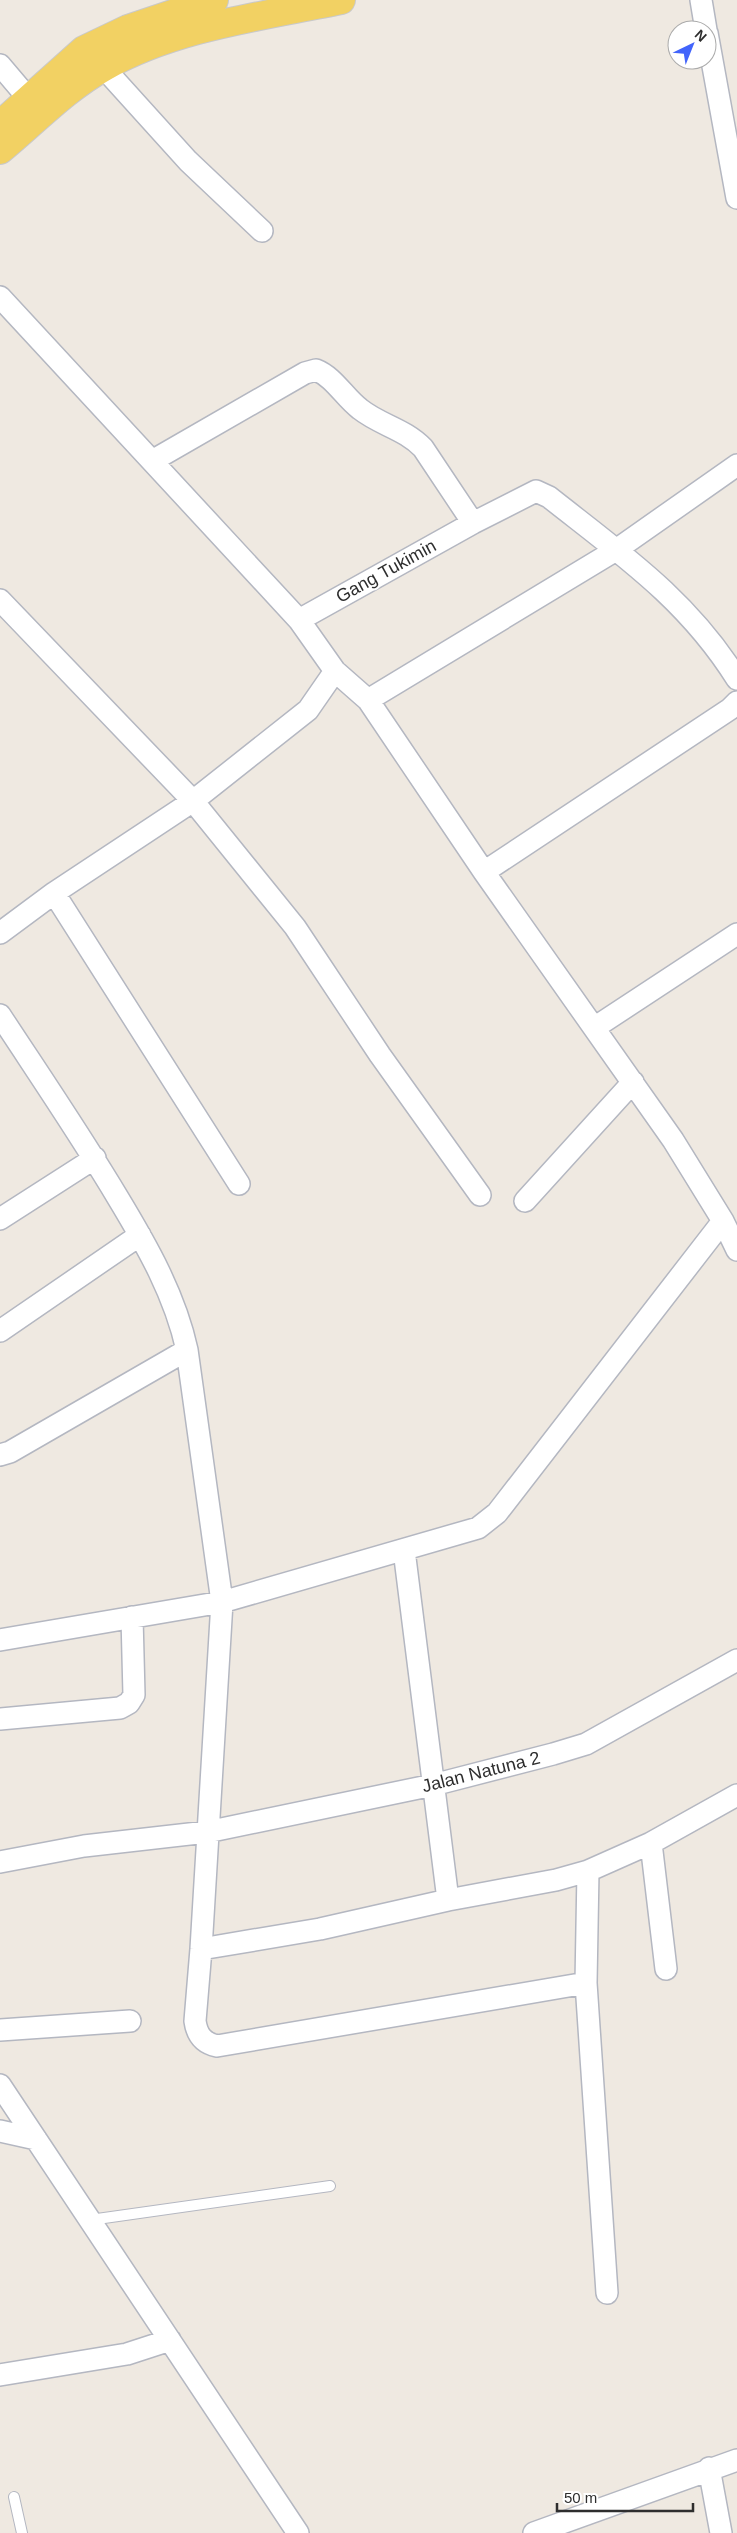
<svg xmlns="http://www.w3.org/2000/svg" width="737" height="2533" viewBox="0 0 737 2533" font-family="Arial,sans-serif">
<rect width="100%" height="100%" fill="#efe9e1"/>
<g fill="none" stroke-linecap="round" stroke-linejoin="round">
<defs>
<path id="service" d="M 90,2220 L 330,2186
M 14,2497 L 22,2533"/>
<path id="minor" d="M 701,0 L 706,30
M 707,33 L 737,198
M 0,65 L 28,98
M 103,67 L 188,161 L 262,231
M 0,297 L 299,620 L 335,671 L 368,700 L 484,872 L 673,1140 L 723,1221 L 737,1250
M 152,461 L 305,373 L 316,370 C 334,377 345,398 360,409 C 380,425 405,429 423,448 L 473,523
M 0,600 L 193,801 L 295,927 L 380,1055 L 480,1195
M 299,620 L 473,523 L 536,491 L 549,497 C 621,554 687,599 737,679
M 368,700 L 616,550 L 737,465
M 484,872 L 730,709 L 737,702
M 54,893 L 239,1184
M 0,933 L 54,893 L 193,801 L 308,710 L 335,671
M 0,1015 C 40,1076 81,1136 118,1198 C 147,1246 175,1295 187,1350 L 222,1602 L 201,1949 L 195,2021 C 197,2035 203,2043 217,2046 L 586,1983
M 594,1028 L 737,934
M 525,1201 L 633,1082
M 0,1219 L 95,1158
M 0,1331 L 140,1235
M 0,1455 L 10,1452 L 187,1350
M 404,1550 L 448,1900
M 0,1640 L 222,1602 L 478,1528 L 497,1513 L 723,1221
M 0,1719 L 120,1708 L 129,1703 L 134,1695 L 132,1617
M 651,1843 L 666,1969
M 0,1862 L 84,1846 L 207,1832 L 433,1785 L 553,1754 L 586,1744 L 737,1660
M 588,1871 L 586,1983 L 607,2293
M 201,1949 L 320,1929 L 448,1900 L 556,1880 L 588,1871 L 651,1843 L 737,1795
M 0,2030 L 130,2021
M 0,2085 L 298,2533
M 0,2131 L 36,2139
M 0,2375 L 127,2354 L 170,2340
M 709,2468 L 721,2533
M 534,2533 L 737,2460"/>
<path id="primary" d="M 0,125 L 84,50 L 128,29 L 214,0
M 0,150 C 34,122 66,88 104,67 C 173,27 264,16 341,0"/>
</defs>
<use href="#service" stroke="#b4b7c1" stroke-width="12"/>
<use href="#minor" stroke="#b4b7c1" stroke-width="24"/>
<use href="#primary" stroke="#c9c9c9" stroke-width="30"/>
<use href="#service" stroke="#fff" stroke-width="10"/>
<use href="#minor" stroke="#fff" stroke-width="21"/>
<use href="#primary" stroke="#f2d163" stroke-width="28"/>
</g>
<g text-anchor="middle" stroke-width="4" stroke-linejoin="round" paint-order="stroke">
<g font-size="18" fill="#2e2e2e" stroke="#fff">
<text transform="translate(386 571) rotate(-29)" y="6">Gang Tukimin</text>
<text transform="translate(481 1772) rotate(-14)" y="6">Jalan Natuna 2</text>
</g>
</g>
<g transform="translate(692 45) rotate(43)"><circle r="24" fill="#ffffff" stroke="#ababab"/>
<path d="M0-4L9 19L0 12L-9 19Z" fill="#4264fb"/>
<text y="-8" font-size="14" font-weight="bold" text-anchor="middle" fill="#2e2e2e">N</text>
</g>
<path d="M557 2503v8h136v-8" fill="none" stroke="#2e2e2e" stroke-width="2.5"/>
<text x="564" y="2503" font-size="15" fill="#2e2e2e" stroke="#ffffff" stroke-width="4" paint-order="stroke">50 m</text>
</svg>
